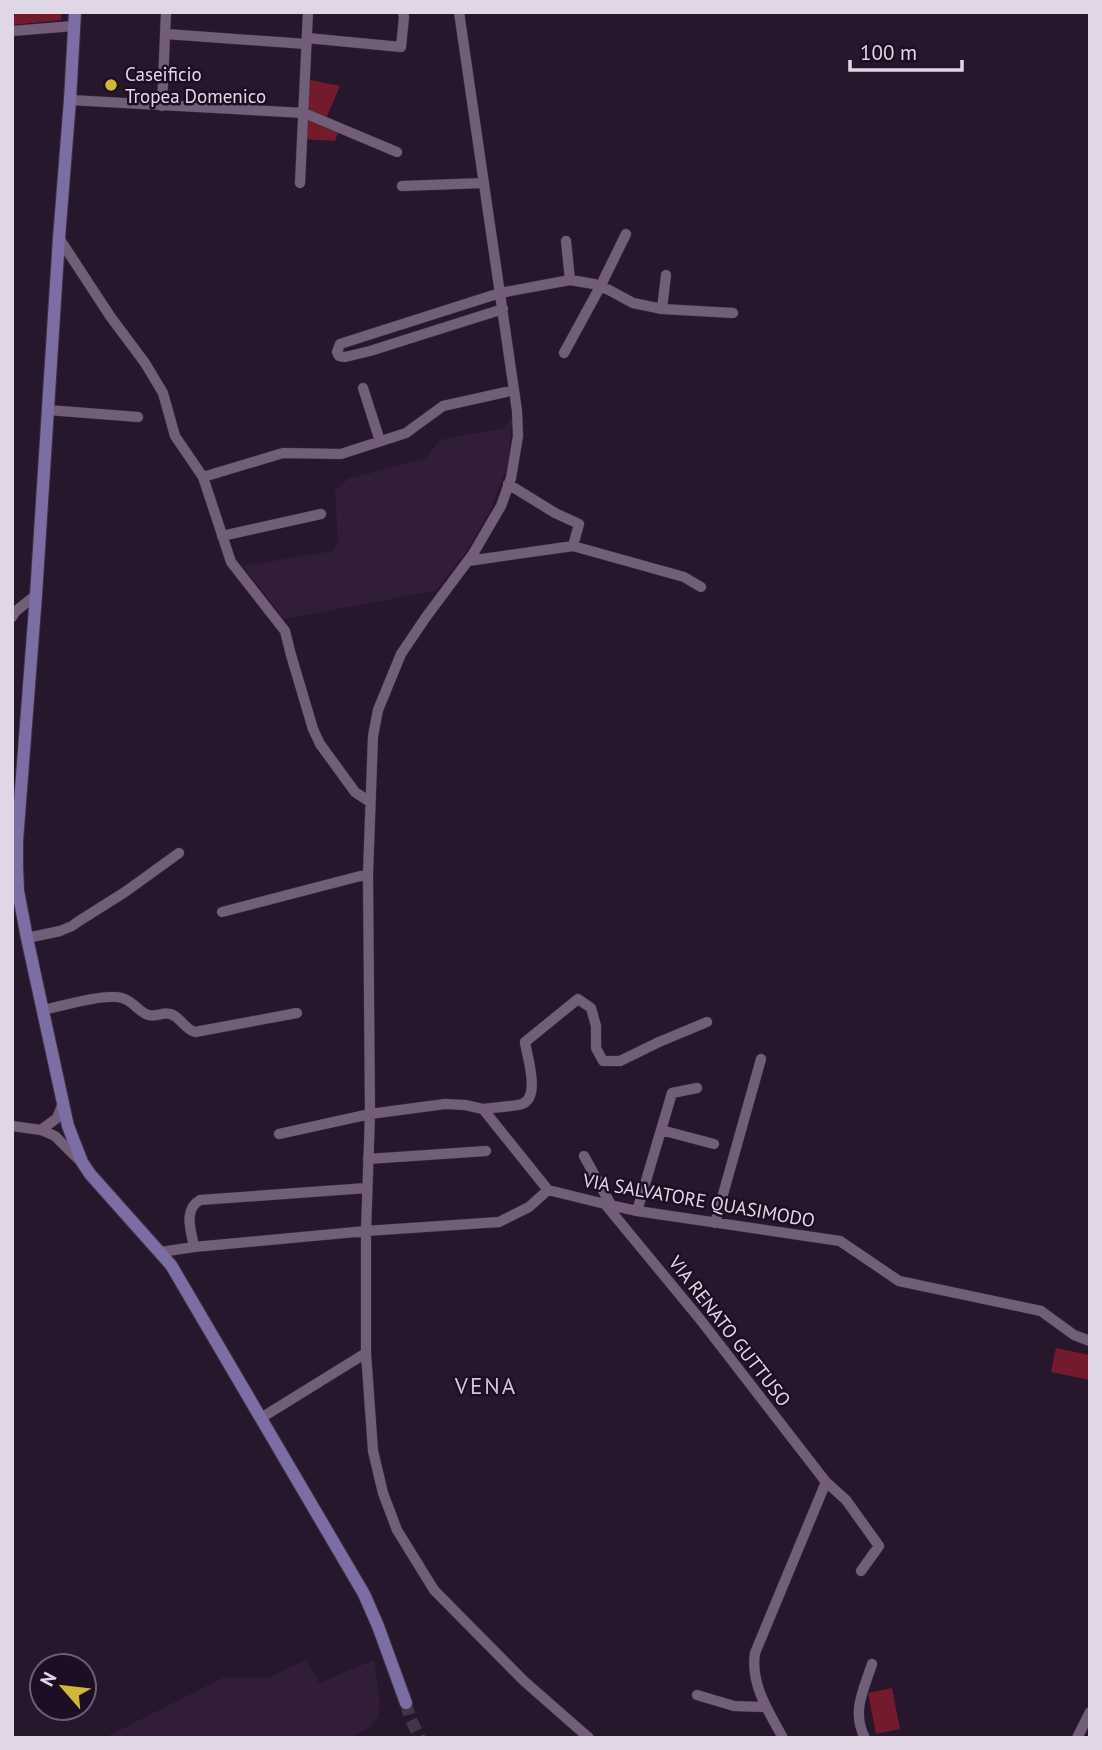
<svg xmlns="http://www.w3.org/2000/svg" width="1102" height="1750" viewBox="0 0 1102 1750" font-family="'PT Sans',sans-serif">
<rect width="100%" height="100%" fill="#27172d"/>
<path fill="#321d39" d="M 513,415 L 508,464 L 489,513 L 466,552 L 435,591 L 284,619 L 243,566 L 333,551 L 338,543 L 335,491 L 348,479 L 426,458 L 440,440 L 504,428 Z
M 307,1660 L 319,1683 L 374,1660 L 380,1703 L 378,1717 L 372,1726 L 349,1738 L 104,1738 L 225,1677 L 267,1678 Z"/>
<path fill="#731a2d" d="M 15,12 L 61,12 L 61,20 L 12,25 L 12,15 L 15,15 Z
M 305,79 L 340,86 L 325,121 L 340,128 L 335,141 L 302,139 Z
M 1056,1348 L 1090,1355 L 1090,1380 L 1051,1372 Z
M 892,1688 L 900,1729 L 876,1734 L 868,1693 Z"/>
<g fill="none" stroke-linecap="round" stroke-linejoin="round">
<path stroke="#433449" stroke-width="12" stroke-dasharray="12 6" stroke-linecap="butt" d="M 406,1703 L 410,1718 L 420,1738"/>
<defs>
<path id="minor" d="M 459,12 L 517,411 L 518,436 L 511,478 L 501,506 L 473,554 L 426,617 L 401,654 L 378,710 L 373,736 L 368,874 L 370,1114 L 366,1231 L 366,1353 L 373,1451 L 383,1493 L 397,1530 L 434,1590 L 524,1681 L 589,1738
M 12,31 L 74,26
M 166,34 L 306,44
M 307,38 L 401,47 L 404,17 L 403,12
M 70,100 L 304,113 L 397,152
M 162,106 L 166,12
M 300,183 L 308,12
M 402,186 L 484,183
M 59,238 L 110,316 L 145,363 L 163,393 L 175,436 L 203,477 L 231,562 L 285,631 L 291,655 L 313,729 L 320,744 L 355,792 L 370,802
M 566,241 L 570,280
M 503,309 L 370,351 L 345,357 L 339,356 L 337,352 L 340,344 L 500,293 L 570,280 L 594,284 L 609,290 L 633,303 L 662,309 L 733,313
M 662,309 L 666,275
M 564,353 L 600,287 L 626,234
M 363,388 L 380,441
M 48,410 L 138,417
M 203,477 L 283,453 L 341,454 L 406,433 L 443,406 L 506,392
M 508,484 L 555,513 L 579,524 L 573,546
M 222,536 L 321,514
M 468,561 L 573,546 L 684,577 L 701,587
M 12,617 L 16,611 L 36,595
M 222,912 L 368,874
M 27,938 L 60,931 L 72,926 L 79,921 L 125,892 L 179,853
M 43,1010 C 62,1006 105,993 122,998 C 134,1001 140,1014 149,1015 C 156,1017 162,1012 170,1014 C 180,1016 184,1029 195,1032 L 297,1013
M 63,1103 L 57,1118 L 41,1130 L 55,1136 L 78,1159
M 483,1109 C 495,1107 512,1107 522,1104 C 541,1097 527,1057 525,1042 L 578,999 L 591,1008 L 596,1026 L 596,1048 L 603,1061 L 620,1061 L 659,1042 L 707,1022
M 12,1126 L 41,1130
M 661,1130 L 714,1144
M 279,1134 L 370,1114 L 445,1104 L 465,1105 L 483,1109 L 548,1190 L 605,1204 L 637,1211 L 840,1241 L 899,1281 L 1041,1311 L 1074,1335 L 1090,1341
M 584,1156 L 611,1205
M 368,1159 L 486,1151
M 605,1204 L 699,1318 L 826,1482 L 846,1500 L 879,1546 L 861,1571
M 637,1211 L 672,1093 L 697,1088
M 715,1223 L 761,1059
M 194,1247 C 191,1230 183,1210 200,1200 L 367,1188
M 161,1252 L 194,1247 L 366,1231 L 499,1222 L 529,1207 L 548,1190
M 261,1418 L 366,1353
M 697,1695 L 734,1706 L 766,1707
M 783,1738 C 769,1712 750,1684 755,1653 L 826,1482
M 865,1738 C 851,1712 864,1689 872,1664
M 1077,1738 L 1090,1712"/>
<path id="major" d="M 75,12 L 70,100 L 59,238 L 36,595 L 17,841 L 17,866 L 18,891 L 27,938 L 68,1126 L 82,1162 L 90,1174 L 171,1265 L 364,1594 L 378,1626 L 406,1703"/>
</defs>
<use href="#minor" stroke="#3e3143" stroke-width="11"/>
<use href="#major" stroke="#3e3143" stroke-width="14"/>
<use href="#minor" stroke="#725e79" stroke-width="10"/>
<use href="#major" stroke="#7c6ea4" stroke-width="12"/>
</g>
<circle fill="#d0b736" stroke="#1e0e23" stroke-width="2.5" cx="111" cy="85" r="7"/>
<g text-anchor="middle" stroke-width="5" stroke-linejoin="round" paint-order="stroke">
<g font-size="19" fill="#e1d6e5" stroke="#1e0e23" text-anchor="start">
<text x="125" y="81">Caseificio<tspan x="125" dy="22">Tropea Domenico</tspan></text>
</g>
<g font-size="19" fill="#e1d6e5" stroke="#1e0e23">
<text transform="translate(699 1200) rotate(10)" y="7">VIA SALVATORE QUASIMODO</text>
<text transform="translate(730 1331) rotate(52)" y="7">VIA RENATO GUTTUSO</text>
</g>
<g font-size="23" letter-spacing="2" fill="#d6c0de" stroke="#1e0e23">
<text x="486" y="1394">VENA</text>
</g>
</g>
<rect width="1102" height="1750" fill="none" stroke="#e1d6e5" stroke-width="28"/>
<g transform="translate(63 1687) rotate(298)"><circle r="33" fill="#1e0e23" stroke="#6c5e71" stroke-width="2"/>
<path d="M0-5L12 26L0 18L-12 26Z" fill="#d0b736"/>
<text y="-10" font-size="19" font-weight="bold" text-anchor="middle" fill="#e1d6e5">N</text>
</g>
<path d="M850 60v10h112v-10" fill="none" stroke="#e1d6e5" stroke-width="3.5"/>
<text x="860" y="60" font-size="21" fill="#e1d6e5" stroke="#1e0e23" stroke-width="5" paint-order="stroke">100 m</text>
</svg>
